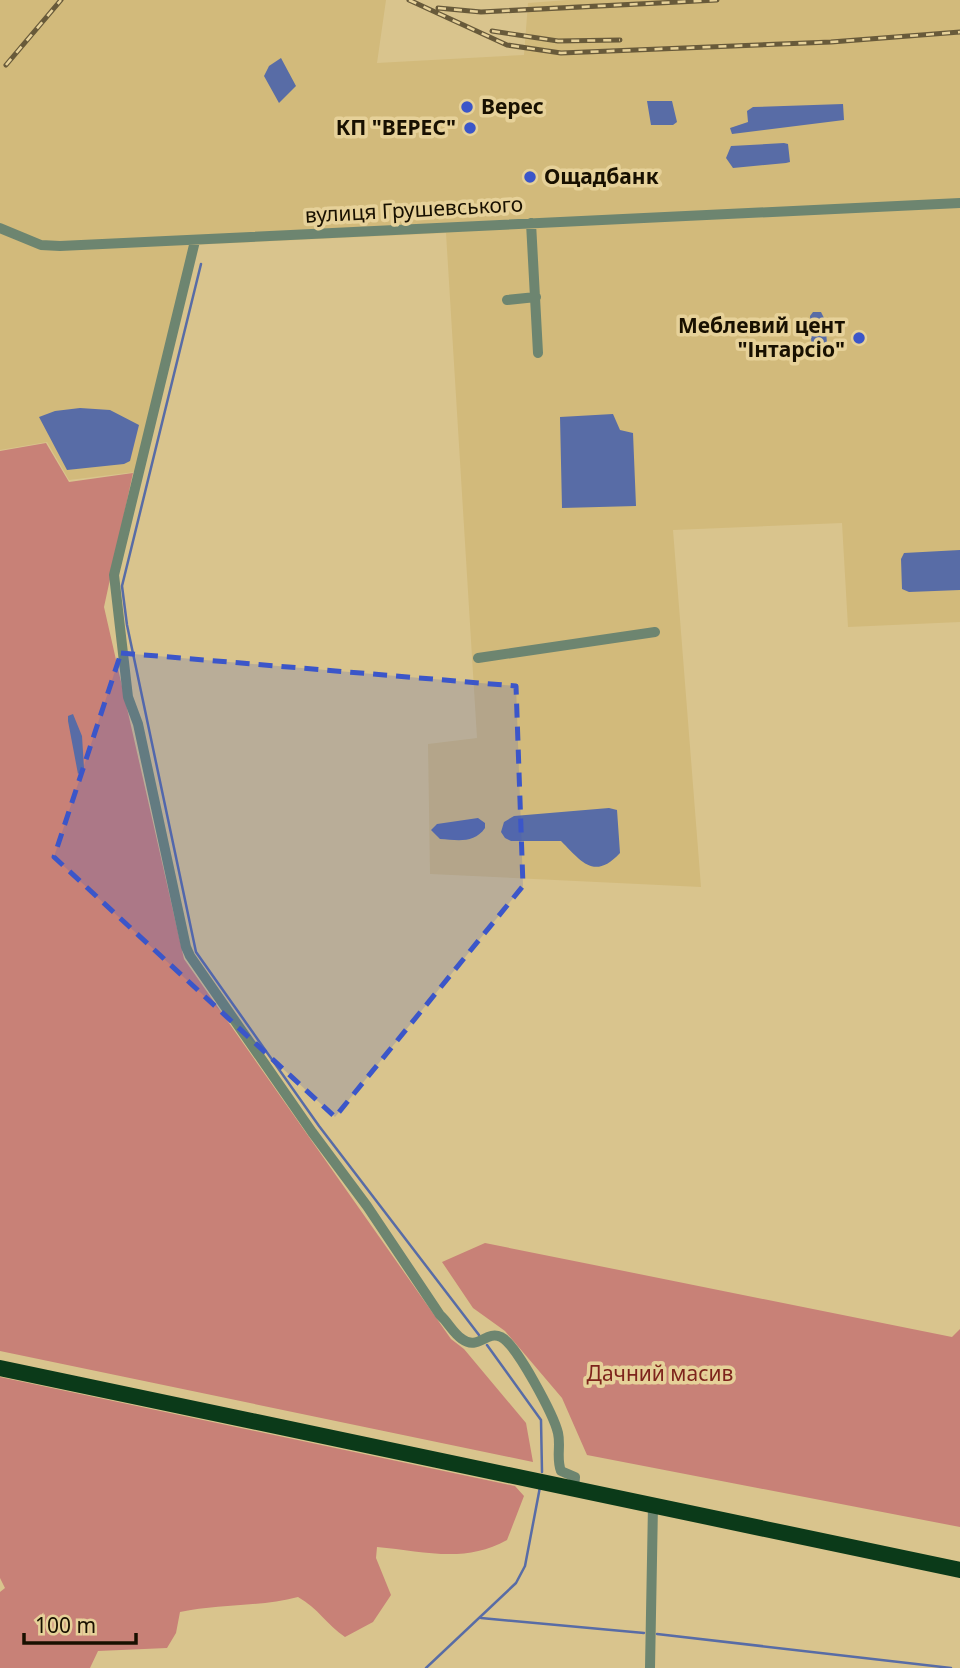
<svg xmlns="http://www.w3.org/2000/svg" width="960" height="1668" viewBox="0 0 960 1668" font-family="'Noto Sans',sans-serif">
<rect width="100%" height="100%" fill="#d9c48d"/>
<path fill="#d2ba7b" d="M 0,0 L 386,0 L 377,63 L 524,55 L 528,3 L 567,0 L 960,0 L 960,622 L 848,627 L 842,523 L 673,530 L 701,887 L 430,874 L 428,744 L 477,738 L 446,233 L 192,245 L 135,472 L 69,480 L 47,442 L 0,450 Z"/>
<path fill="#c88177" d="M 46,443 L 69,482 L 133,473 L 104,607 L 184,959 L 451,1339 L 464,1349 L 526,1423 L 533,1462 L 0,1351 L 0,451 Z
M 485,1243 L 952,1337 L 960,1329 L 960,1527 L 587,1455 L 562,1398 L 505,1331 L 473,1308 L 442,1262 Z
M 0,1377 L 515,1486 L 524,1496 L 507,1540 C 464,1564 424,1551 377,1547 L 376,1558 L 391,1595 L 373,1622 L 345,1637 C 327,1625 318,1608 298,1597 C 260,1607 219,1604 180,1612 L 176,1633 L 167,1648 L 98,1651 L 90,1668 L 0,1668 L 0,1592 L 5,1588 L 0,1578 Z"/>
<path fill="#586ca6" d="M 281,58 L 296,86 L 279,103 L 264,76 L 269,66 Z
M 647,101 L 672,101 L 677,122 L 673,125 L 651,125 Z
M 843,104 L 844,120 L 732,134 L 730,128 L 748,122 L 747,111 L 753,107 Z
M 784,143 L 788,144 L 790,162 L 786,163 L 733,168 L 726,158 L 731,146 Z
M 813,312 L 821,312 L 825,320 L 828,355 L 825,358 L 812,356 L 810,316 Z
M 80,408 L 110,410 L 139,425 L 130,461 L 124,464 L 67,470 L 39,417 L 55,411 Z
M 613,414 L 620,430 L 633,433 L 636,506 L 562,508 L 560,417 Z
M 960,550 L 960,590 L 909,592 L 902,589 L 901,559 L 904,553 Z
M 73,714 L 82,736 L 84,768 L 78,774 L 68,721 L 68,716 Z
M 609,808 L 617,810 L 620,853 C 594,881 581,861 561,841 L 511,841 L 505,838 L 501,832 L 504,822 L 514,816 Z
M 478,818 L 485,823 L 485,828 C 474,844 457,840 440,839 L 431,830 L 437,824 Z"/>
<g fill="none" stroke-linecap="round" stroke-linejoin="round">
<path stroke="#586ca6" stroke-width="2.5" d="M 201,264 L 122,586 L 127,625 L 196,952 L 319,1126 L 479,1335
M 487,1345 L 541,1420 L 542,1472
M 481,1618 L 644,1633
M 657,1634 L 951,1668
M 426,1668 L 516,1583 L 525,1566 L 540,1487"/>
<path stroke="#6d8570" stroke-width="10" d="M 531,223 L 538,353
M 0,228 L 41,245 L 60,246 L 960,203
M 195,241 L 114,575 L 128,697 L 138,724 L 186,947 L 190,956 L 312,1132 L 367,1206 L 440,1315 C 448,1322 453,1333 462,1339 C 478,1351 486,1330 501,1337 C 517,1345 554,1416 558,1433 C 561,1446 556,1459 561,1471 L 575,1477 L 574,1488
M 507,300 L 536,297
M 478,658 L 655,632
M 650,1668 L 653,1505"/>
<path stroke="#0b3a19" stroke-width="16" d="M 0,1368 L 960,1570"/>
<defs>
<path id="rail" d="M 409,0 L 507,45 L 561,53 L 831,42 L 960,32
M 438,8 L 481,12 L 717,0
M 492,31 L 558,41 L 620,40
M 6,65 L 61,0"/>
</defs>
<use href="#rail" stroke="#685a3a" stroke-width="5"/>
<use href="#rail" stroke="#e6d199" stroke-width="2.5" stroke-dasharray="8" stroke-linecap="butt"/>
</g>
<path fill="#3b56c9" fill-opacity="0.2" stroke="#3b56c9" stroke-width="5" stroke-dasharray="14 9" stroke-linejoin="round" d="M 121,653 L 516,686 L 523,886 L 335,1117 L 54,857 Z"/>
<g fill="#3b56c9" stroke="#e6d199" stroke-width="2.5">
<circle cx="467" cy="107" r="7"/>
<circle cx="470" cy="128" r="7"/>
<circle cx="530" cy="177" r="7"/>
<circle cx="859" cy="338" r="7"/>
</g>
<g text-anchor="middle" stroke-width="7" stroke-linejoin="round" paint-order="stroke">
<g font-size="21" font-weight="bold" fill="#181000" stroke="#e6d199" text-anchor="start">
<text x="481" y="114">Верес</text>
<text x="456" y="135" text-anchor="end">КП "ВЕРЕС"</text>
<text x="544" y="184">Ощадбанк</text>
<text x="845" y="333" text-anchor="end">Меблевий цент<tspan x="845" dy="24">"Інтарсіо"</tspan></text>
</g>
<g font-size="21" fill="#181000" stroke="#e6d199">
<text transform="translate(414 210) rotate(-3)" y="7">вулиця Грушевського</text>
</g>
<g font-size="21" fill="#7e241c" stroke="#e6d199">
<text x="660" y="1381">Дачний масив</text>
</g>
</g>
<path d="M24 1633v10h112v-10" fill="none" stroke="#181000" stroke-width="3.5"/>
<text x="35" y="1633" font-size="21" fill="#181000" stroke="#e6d199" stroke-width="5" paint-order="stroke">100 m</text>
</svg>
